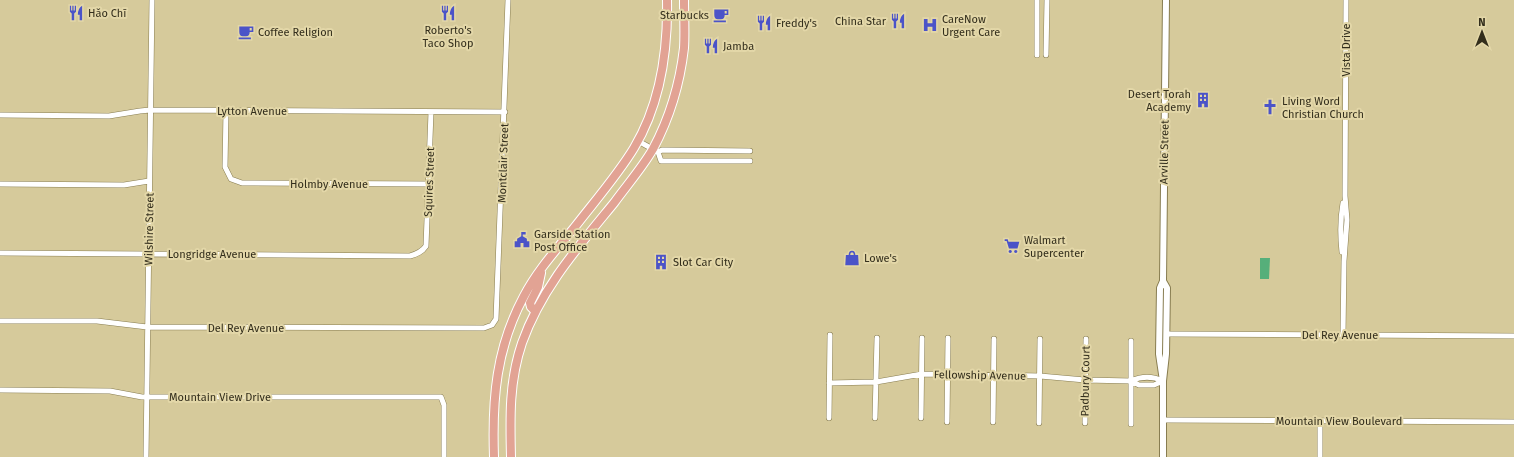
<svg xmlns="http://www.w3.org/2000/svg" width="1514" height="457" viewBox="0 0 1514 457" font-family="'Fira Sans',sans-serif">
<rect width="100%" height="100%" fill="#d6ca9b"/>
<path fill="#56af7a" d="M 1260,258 L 1270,258 L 1269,279 L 1260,279 Z"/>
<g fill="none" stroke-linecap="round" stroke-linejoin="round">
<defs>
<path id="minor" d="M 1037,0 L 1037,55
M 1046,55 L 1047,0
M 226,111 L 225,167 L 231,179 L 242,183 L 429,184
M 0,115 L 109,116 L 140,111 L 150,110 L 505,112
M 638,141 L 658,152 L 661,161 L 750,161
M 658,152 L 662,150 L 750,151
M 0,184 L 124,185 L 149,181
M 1342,252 C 1340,234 1340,220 1343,203
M 0,253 L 410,256 C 417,254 422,252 426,246 L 431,112
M 0,321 L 97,321 L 147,327 L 484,328 L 492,325 L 496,319 L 508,0
M 1167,334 L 1514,336
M 1343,335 L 1344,261 L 1347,220 L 1345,196 L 1346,0
M 1131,381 C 1142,376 1152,376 1163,381
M 829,383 L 876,382 L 922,374 L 1040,376 L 1085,380 L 1131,381 L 1139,385 L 1154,385 L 1163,381
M 0,390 L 110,391 L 142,397 L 441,397 L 444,405 L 444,457
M 829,418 L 830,335
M 875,418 L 877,338
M 921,418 L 922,338
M 1163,420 L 1514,422
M 947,422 L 948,338
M 993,422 L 994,339
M 1039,423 L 1040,339
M 1085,423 L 1086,339
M 1131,424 L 1131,341
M 146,457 L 152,0
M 1320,457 L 1320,420"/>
<path id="tertiary" d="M 1163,381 L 1159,354 L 1160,288 L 1163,281 L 1166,0
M 1163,457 L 1163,381 L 1166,354 L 1167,288 L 1163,281"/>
<path id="primary" d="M 535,311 L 531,307 L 530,303 L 538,287 L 541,273
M 494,457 C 492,399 496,348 524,296 C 537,271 556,250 574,228 C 594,202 617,176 634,148 C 661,103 668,52 667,0
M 511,457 C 510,418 509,381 522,343 C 541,289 578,247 614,203 C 627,185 642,168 653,149 C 669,119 680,83 684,48 C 685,32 684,16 684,0"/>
</defs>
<use href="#minor" stroke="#887d51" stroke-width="6"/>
<use href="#tertiary" stroke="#887d51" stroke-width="8"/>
<use href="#primary" stroke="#fff" stroke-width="10"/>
<use href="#minor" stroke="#fff" stroke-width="5"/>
<use href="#tertiary" stroke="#fff" stroke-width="6"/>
<use href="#primary" stroke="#e2a394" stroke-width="8"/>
</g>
<defs>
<symbol id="restaurant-bare" viewBox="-9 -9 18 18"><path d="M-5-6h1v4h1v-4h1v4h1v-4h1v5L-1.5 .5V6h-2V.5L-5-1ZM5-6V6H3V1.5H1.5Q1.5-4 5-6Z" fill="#4b53c8" stroke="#e3d7a8" stroke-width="2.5" paint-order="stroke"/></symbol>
<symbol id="cafe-bare" viewBox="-9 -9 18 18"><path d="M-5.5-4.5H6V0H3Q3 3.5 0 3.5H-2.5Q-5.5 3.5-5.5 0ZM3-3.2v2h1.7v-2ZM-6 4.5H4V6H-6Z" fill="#4b53c8" stroke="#e3d7a8" stroke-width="2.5" paint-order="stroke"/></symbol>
<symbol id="hospital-bare" viewBox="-9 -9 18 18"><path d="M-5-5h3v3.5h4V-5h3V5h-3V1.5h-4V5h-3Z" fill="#4b53c8" stroke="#e3d7a8" stroke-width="2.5" paint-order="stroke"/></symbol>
<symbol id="building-bare" viewBox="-9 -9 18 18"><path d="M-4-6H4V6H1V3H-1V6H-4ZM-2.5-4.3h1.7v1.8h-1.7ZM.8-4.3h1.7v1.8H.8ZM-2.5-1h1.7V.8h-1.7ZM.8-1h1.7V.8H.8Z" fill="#4b53c8" stroke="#e3d7a8" stroke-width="2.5" paint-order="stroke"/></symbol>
<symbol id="church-bare" viewBox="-9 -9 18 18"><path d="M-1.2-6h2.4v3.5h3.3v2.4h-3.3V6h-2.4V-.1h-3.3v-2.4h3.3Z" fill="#4b53c8" stroke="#e3d7a8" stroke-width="2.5" paint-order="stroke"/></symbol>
<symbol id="civic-bare" viewBox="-9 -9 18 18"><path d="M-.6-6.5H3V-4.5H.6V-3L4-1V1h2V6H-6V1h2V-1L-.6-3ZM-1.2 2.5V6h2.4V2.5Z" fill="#4b53c8" stroke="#e3d7a8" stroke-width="2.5" paint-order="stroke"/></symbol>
<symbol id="supermarket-bare" viewBox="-9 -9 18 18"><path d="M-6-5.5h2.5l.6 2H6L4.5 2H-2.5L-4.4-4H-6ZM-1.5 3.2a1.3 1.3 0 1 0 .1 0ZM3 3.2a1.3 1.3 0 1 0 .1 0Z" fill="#4b53c8" stroke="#e3d7a8" stroke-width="2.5" paint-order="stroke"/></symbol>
<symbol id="shop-bare" viewBox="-9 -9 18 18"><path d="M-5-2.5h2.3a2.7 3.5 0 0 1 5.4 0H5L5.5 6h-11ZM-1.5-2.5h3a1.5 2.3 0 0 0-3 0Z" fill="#4b53c8" stroke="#e3d7a8" stroke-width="2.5" paint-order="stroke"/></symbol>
</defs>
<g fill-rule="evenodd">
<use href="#restaurant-bare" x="65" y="2" width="22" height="22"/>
<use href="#restaurant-bare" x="437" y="2" width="22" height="22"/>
<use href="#cafe-bare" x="710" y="4" width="22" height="22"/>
<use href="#restaurant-bare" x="887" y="10" width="22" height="22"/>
<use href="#restaurant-bare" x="753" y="12" width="22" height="22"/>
<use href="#hospital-bare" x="919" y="14" width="22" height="22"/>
<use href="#cafe-bare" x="235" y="21" width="22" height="22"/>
<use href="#restaurant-bare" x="700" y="35" width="22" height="22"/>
<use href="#building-bare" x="1192" y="89" width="22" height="22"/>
<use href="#church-bare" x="1259" y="96" width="22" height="22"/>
<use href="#civic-bare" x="511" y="229" width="22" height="22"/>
<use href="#supermarket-bare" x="1001" y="235" width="22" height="22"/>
<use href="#shop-bare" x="841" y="247" width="22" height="22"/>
<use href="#building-bare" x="650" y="251" width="22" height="22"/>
</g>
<g text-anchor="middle" stroke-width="4" stroke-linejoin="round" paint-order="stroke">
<g font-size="11" fill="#332e1c" stroke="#e3d7a8" text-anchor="start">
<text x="88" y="17">Hǎo Chī</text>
<text x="709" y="19" text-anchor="end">Starbucks</text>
<text x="942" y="23">CareNow<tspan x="942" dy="13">Urgent Care</tspan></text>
<text x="886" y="25" text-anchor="end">China Star</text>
<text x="776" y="27">Freddy's</text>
<text x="448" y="34" text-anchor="middle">Roberto's<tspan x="448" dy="13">Taco Shop</tspan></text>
<text x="258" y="36">Coffee Religion</text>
<text x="723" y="50">Jamba</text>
<text x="1191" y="98" text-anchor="end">Desert Torah<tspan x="1191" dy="13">Academy</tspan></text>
<text x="1282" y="105">Living Word<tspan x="1282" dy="13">Christian Church</tspan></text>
<text x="534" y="238">Garside Station<tspan x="534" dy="13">Post Office</tspan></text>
<text x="1024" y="244">Walmart<tspan x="1024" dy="13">Supercenter</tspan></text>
<text x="864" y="262">Lowe's</text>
<text x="673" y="266">Slot Car City</text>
</g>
<g font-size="11" fill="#332e1c" stroke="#e3d7a8">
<text transform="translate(1346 50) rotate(-90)" y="4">Vista Drive</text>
<text x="252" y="115">Lytton Avenue</text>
<text transform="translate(1164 152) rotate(-89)" y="4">Arville Street</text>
<text transform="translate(503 163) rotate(-88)" y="4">Montclair Street</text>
<text transform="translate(429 182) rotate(-88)" y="4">Squires Street</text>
<text x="329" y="188">Holmby Avenue</text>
<text transform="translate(149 229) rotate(-89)" y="4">Wilshire Street</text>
<text x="212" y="258">Longridge Avenue</text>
<text x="246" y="332">Del Rey Avenue</text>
<text x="1340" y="339">Del Rey Avenue</text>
<text transform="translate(980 375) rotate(1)" y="4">Fellowship Avenue</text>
<text transform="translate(1085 381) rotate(-89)" y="4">Padbury Court</text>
<text x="220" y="401">Mountain View Drive</text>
<text x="1339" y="425">Mountain View Boulevard</text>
</g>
</g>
<g transform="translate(1482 32)" stroke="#e3d7a8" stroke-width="3" paint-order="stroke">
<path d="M0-3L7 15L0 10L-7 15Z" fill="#332e1c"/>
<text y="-6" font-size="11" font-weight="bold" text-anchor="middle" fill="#332e1c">N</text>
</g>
</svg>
